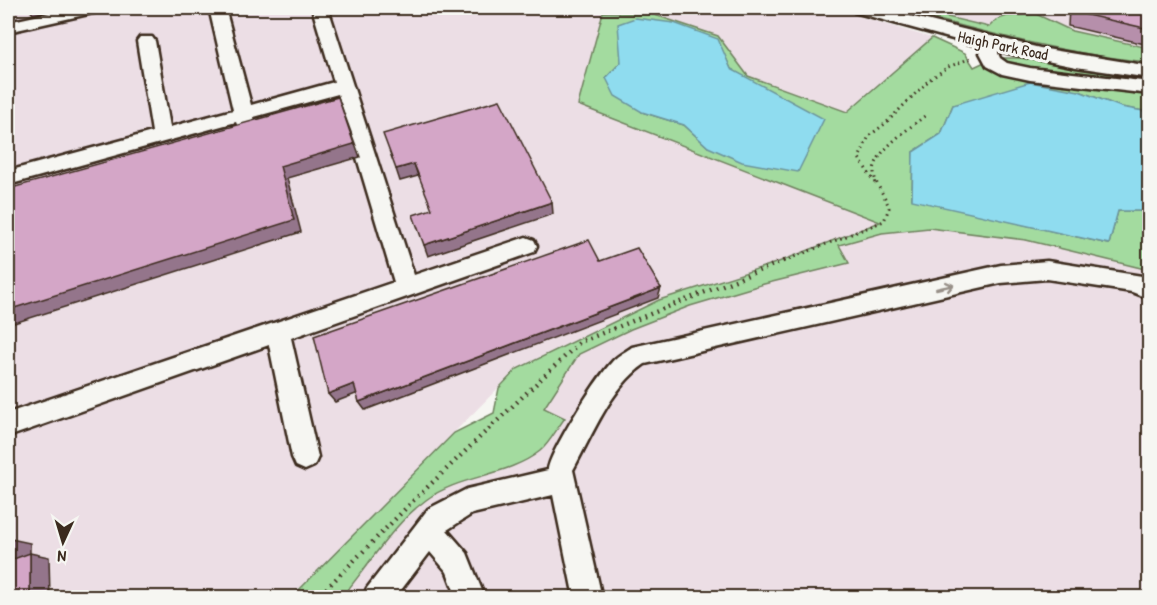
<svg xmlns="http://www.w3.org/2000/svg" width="1157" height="605" viewBox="0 0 1157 605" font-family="'Patrick Hand',sans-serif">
<rect width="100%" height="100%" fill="#f6f6f2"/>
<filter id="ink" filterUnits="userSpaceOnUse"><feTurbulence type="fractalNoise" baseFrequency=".0167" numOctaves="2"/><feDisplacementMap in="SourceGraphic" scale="12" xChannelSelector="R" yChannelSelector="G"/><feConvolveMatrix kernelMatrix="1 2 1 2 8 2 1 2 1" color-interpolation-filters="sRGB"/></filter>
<g filter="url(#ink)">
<path fill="#ecdee5" d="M 8,8 L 831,8 L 932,38 L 847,112 L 748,76 L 718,36 L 579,105 L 881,221 L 517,369 L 291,597 L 8,598 Z
M 945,8 L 1149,8 L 1149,48 L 1072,31 L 1036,14 L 990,28 L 942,16 Z
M 940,219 L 1149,270 L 1149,597 L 301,598 L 541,373 L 662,310 L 838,243 Z"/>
<path fill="#a3db9f" stroke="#6f825e" stroke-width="1.5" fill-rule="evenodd" d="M 893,8 L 945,8 L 943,16 L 989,27 L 996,20 L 1007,16 L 1036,14 L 1072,31 L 1149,48 L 1149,62 C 1062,54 977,30 893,8 Z
M 603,12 L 652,14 L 718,36 L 748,76 L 847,112 L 932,38 L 965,53 L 974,67 L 993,58 L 1020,58 L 1149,77 L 1149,112 L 1121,107 L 1079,91 L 953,105 L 941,134 L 913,152 L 912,199 L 1109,244 L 1118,211 L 1149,211 L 1149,270 L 1026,240 L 929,228 L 882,233 L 839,245 L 849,263 L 764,284 L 690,306 L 631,329 L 579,354 L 544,408 L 565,418 C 557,428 550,443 540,451 C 507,477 459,475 426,500 C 392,525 369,565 342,597 L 291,598 L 454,433 L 494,413 L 499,388 L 517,369 L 659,300 L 776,263 L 880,222 L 578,105 ZM 717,39 L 731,69 L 759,86 L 708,147 L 684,125 L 642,112 L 606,78 L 621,62 Z"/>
<path fill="#8fdcef" stroke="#6d959b" stroke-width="1.5" d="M 635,18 L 674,23 L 718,39 L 731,69 L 824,119 L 798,172 L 742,162 L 708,147 L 684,125 L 642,112 L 615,96 L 606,78 L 621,62 L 618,24 Z
M 1030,82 L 1079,91 L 1121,107 L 1149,112 L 1149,211 L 1118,211 L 1109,244 L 912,200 L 913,152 L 941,134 L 953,105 Z"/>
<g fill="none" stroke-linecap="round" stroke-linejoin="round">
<defs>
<path id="minor" d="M 72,8 L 101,8 L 99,12 L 93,13 L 8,32 L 8,22 Z
M 209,8 L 225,8 L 251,105 L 334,82 L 312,8 L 328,8 L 414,275 L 526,237 L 534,240 L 537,246 L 534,252 L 291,338 L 318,457 L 314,466 L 305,470 L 296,466 L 292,457 L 269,345 L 8,437 L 8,413 L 394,282 L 338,94 L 254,117 L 256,127 L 254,132 L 247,134 L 240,132 L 236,122 L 8,185 L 8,171 L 152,132 L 137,41 L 140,37 L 152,37 L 155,41 L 170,127 L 233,110 Z
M 852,8 L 877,8 L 1040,48 L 1150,66 L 1150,78 L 1076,67 L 998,51 L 998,53 L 1000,58 L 1007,63 L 1030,68 L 1150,82 L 1150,94 L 1030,80 L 1002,74 L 987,66 L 980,53 L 982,47 L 854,12 Z
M 1047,261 L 1142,276 L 1150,280 L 1150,299 L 1132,292 L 1047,279 L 1001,283 L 645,364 C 611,387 593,434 573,470 L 602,598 L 574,598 L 553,495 L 472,514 L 447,530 L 467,553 L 485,598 L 457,598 L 447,572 L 430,552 L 395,598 L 363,598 L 367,588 L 428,509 L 467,489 L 548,470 C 549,453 601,370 616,358 C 620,354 627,351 632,347 L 1001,265 Z"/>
</defs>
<use href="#minor" stroke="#3b2a1e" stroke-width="5"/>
<path stroke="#3b2a1e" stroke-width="3" stroke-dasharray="1.5 4" stroke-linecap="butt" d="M 875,183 L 859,158 L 869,136 L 886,123 L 929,80 L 948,67 L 971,58
M 784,261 L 884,221 L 889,208 C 886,196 875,185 874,173 C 873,151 912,127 927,114"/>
<path stroke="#3b2a1e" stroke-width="4.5" stroke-dasharray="1.5 5" stroke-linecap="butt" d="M 317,598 L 414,500 L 580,342 L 788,259"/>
<use href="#minor" fill="#f6f6f2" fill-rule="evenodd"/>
</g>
<path fill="#b68fab" stroke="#3b2a1e" stroke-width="1.5" d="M 1069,8 L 1149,8 L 1149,45 L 1068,26 Z"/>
<path fill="#94748b" stroke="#3b2a1e" stroke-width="1.5" d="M 8,8 L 21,8 L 8,11 Z
M 28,8 L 62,8 L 33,14 Z
M 338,97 L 360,157 L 287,178 L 301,232 L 8,325 L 8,310 L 280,166 Z
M 414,164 L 418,176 L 400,181 L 396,169 Z
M 552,202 L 553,214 L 428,256 L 424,245 Z
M 661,288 L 658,298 L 365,410 L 359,402 Z
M 354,384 L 361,392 L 335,402 L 328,394 Z
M 11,539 L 30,543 L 30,564 L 11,560 Z
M 30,553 L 49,557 L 50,597 L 30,597 Z"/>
<path fill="#d4a6c7" stroke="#3b2a1e" stroke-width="1.5" d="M 1078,8 L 1149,8 L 1149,29 L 1078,13 Z
M 338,97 L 354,144 L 280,166 L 294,220 L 8,310 L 8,189 Z
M 500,100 L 552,202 L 424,245 L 413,215 L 432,209 L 414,164 L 396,169 L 383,134 Z
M 589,240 L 600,261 L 637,248 L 661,288 L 359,402 L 354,384 L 328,394 L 314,336 Z
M 11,539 L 11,560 L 30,553 L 30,597 L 8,597 L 8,540 Z"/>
<defs><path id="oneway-shaft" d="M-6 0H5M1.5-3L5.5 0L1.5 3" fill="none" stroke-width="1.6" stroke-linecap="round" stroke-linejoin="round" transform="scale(1.5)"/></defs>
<use stroke="#989088" href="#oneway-shaft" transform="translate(945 287) rotate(-13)"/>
</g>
<g text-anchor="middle" stroke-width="6" stroke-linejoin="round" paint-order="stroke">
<g font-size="16" fill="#3b2a1e" stroke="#f6f6f2">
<text transform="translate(1003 45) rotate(12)" y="6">Haigh Park Road</text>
</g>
</g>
<rect width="1157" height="605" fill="none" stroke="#f6f6f2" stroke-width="30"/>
<rect x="15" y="15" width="1127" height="575" fill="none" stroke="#3b2a1e" stroke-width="2" filter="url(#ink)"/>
<g transform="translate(63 542) rotate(184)" stroke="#f6f6f2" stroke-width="4.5" paint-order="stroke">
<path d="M0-4.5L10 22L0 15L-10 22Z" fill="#3b2a1e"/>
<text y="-9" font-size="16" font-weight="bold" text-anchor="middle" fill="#3b2a1e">N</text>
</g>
</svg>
